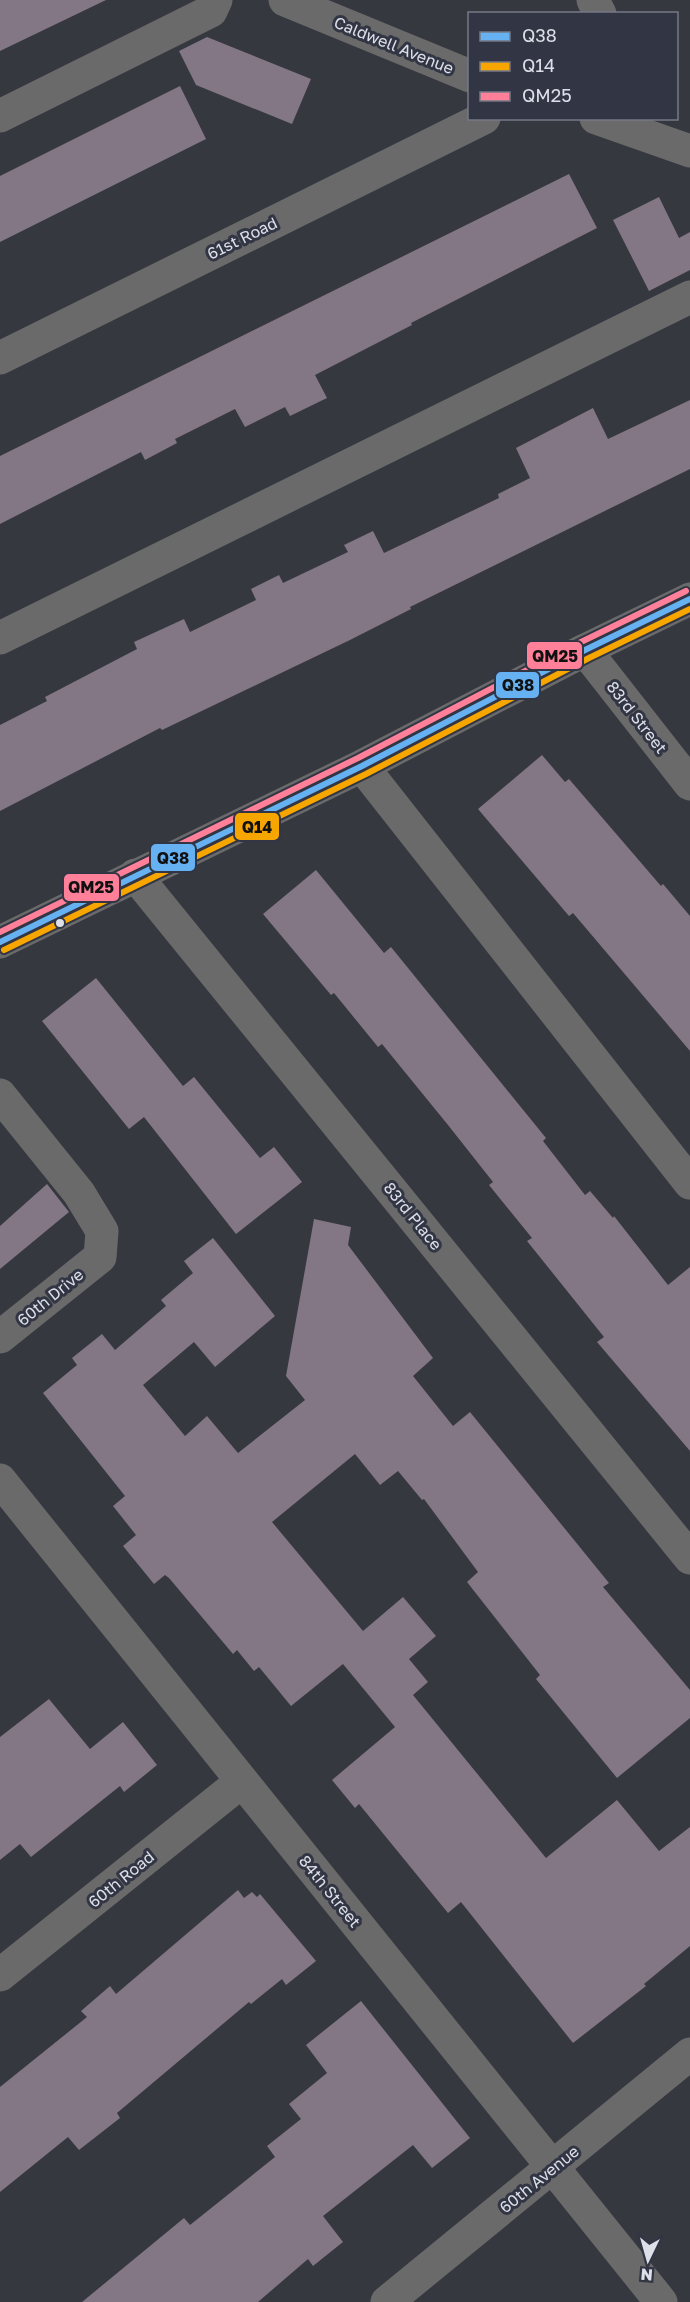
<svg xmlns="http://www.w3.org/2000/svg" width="690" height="2302" viewBox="0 0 690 2302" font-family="'Golos Text',sans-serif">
<rect width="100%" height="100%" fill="#363840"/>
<path fill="#837685" d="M 0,0 L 106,0 L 0,51 Z
M 207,37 L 311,79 L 292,124 L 196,85 L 179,51 Z
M 180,86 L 206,139 L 0,242 L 0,176 Z
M 569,174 L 597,228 L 411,323 L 412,325 L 315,375 L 327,398 L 290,416 L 285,407 L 245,427 L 235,409 L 175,439 L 177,443 L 145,460 L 141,452 L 0,524 L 0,456 Z
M 659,197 L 679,238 L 690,232 L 690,270 L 649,291 L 613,220 Z
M 690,400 L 690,469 L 410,607 L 411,609 L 350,640 L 162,730 L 160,728 L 0,811 L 0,725 L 47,701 L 45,697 L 137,649 L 134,642 L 184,619 L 190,632 L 256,600 L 251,589 L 279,575 L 283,583 L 348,552 L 344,545 L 373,531 L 384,553 L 499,498 L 498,494 L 530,478 L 516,448 L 593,408 L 608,439 Z
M 542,755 L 565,782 L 569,779 L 661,886 L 663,884 L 690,916 L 690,1051 L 573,913 L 569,916 L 478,809 Z
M 316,870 L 384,953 L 391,947 L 546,1138 L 543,1141 L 585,1195 L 590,1191 L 613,1218 L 614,1216 L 668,1285 L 690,1267 L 690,1451 L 597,1342 L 604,1337 L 527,1241 L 532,1238 L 489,1185 L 493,1182 L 448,1125 L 382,1044 L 378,1047 L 334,993 L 331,995 L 263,914 Z
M 96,978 L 183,1086 L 194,1077 L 260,1158 L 274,1147 L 302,1182 L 236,1234 L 144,1117 L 129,1129 L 42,1021 Z
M 47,1184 L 69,1212 L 0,1269 L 0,1226 Z
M 314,1219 L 351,1227 L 348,1245 L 433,1358 L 413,1376 L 453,1426 L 470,1412 L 609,1583 L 603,1587 L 690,1690 L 690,1718 L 617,1778 L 536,1679 L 540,1675 L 467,1582 L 478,1572 L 424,1499 L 422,1500 L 398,1471 L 380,1485 L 355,1454 L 272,1522 L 363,1631 L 403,1597 L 436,1636 L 409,1659 L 428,1682 L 413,1695 L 546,1858 L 617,1800 L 659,1851 L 690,1827 L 690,1946 L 644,1984 L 646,1986 L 573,2043 L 461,1902 L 448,1913 L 359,1804 L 355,1808 L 332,1780 L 395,1727 L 343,1664 L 291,1706 L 259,1667 L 254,1671 L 237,1650 L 233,1654 L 169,1578 L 165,1575 L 154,1584 L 123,1546 L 136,1535 L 113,1506 L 125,1496 L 43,1393 L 77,1365 L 72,1358 L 102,1334 L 115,1350 L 166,1306 L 161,1300 L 193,1273 L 184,1261 L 213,1238 L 275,1316 L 215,1367 L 194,1342 L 143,1385 L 185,1436 L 207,1416 L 238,1453 L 305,1400 L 286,1376 Z
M 49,1699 L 90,1749 L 123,1722 L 157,1765 L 124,1792 L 120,1786 L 31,1857 L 20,1844 L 0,1860 L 0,1737 Z
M 238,1890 L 244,1898 L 252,1892 L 257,1897 L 260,1894 L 316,1961 L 286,1985 L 282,1979 L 251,2004 L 249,2002 L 117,2113 L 120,2118 L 79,2150 L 68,2137 L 0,2192 L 0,2087 L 87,2017 L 81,2011 L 110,1986 L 116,1994 Z
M 361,2001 L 470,2138 L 432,2168 L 413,2145 L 323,2216 L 343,2242 L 313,2266 L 308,2259 L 258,2302 L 82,2302 L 184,2218 L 190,2225 L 275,2157 L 267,2146 L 301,2119 L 289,2104 L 327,2073 L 306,2045 Z"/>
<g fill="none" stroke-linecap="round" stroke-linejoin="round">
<path stroke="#6b6a6a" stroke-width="33" d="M 285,0 L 470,76
M 593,0 L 600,14
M 0,116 L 211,11 L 216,0
M 596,118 L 690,151
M 0,358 L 484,118
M 0,638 L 690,297
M 585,650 L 690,784
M 362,766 L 690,1183
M 135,875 L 690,1558
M 0,942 L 362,766 L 585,650 L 690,599
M 0,1095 L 79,1193 L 102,1231 L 100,1257 L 0,1337
M 0,1480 L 661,2302
M 0,1975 L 241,1782
M 387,2302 L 690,2054"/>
<defs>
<path id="bus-1" d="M 0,942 L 362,766 L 585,650 L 690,599"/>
<path id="bus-2" d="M 4,950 L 366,774 L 589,658 L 690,609"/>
<path id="bus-3" d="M 0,932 L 358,758 L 581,642 L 686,591"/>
</defs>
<use href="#bus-1" stroke="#323644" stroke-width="10"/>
<use href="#bus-2" stroke="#323644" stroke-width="10"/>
<use href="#bus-3" stroke="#323644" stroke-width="10"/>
<use href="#bus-1" stroke="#66b1f2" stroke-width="6"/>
<use href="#bus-2" stroke="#f7a600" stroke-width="6"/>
<use href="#bus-3" stroke="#ff8098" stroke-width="6"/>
</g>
<circle fill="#dde0e9" stroke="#323644" stroke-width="2" cx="60" cy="923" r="5"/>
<g text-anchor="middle" stroke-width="6" stroke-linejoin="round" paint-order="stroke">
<g font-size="16" fill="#dde0e9" stroke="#323644">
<text transform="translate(394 45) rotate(22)" y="6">Caldwell Avenue</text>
<text transform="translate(242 238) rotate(-26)" y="6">61st Road</text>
<text transform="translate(637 717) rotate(52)" y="6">83rd Street</text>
<text transform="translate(413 1216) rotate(51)" y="6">83rd Place</text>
<text transform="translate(50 1297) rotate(-39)" y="6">60th Drive</text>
<text transform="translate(121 1879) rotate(-39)" y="6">60th Road</text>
<text transform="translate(330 1891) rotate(51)" y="6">84th Street</text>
<text transform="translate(539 2179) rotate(-39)" y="6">60th Avenue</text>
</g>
</g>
<g stroke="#323644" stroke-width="2">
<rect x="526" y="641" width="57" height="29" rx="6" fill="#ff8098"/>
<rect x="495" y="671" width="45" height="28" rx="6" fill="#66b1f2"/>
<rect x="234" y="812" width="46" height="29" rx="6" fill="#f7a600"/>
<rect x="150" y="843" width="46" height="29" rx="6" fill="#66b1f2"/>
<rect x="63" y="873" width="57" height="29" rx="6" fill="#ff8098"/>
</g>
<g font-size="16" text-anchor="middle" font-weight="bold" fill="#111">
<text x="555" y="662">QM25</text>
<text x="518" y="691">Q38</text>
<text x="257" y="833">Q14</text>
<text x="173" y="864">Q38</text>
<text x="91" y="893">QM25</text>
</g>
<rect x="468" y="12" width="210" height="108" fill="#323644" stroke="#767a86" stroke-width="1.5"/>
<rect x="480" y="32" width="30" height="9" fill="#66b1f2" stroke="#767a86" stroke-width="1.5"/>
<text x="522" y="42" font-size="18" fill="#dde0e9">Q38</text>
<rect x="480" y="62" width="30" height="9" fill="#f7a600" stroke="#767a86" stroke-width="1.5"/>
<text x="522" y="72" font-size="18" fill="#dde0e9">Q14</text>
<rect x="480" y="92" width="30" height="9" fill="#ff8098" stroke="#767a86" stroke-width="1.5"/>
<text x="522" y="102" font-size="18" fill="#dde0e9">QM25</text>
<g transform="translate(648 2260) rotate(185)" stroke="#323644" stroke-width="4.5" paint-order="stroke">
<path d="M0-4.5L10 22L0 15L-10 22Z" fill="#dde0e9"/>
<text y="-9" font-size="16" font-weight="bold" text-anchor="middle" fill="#dde0e9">N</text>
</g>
</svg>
